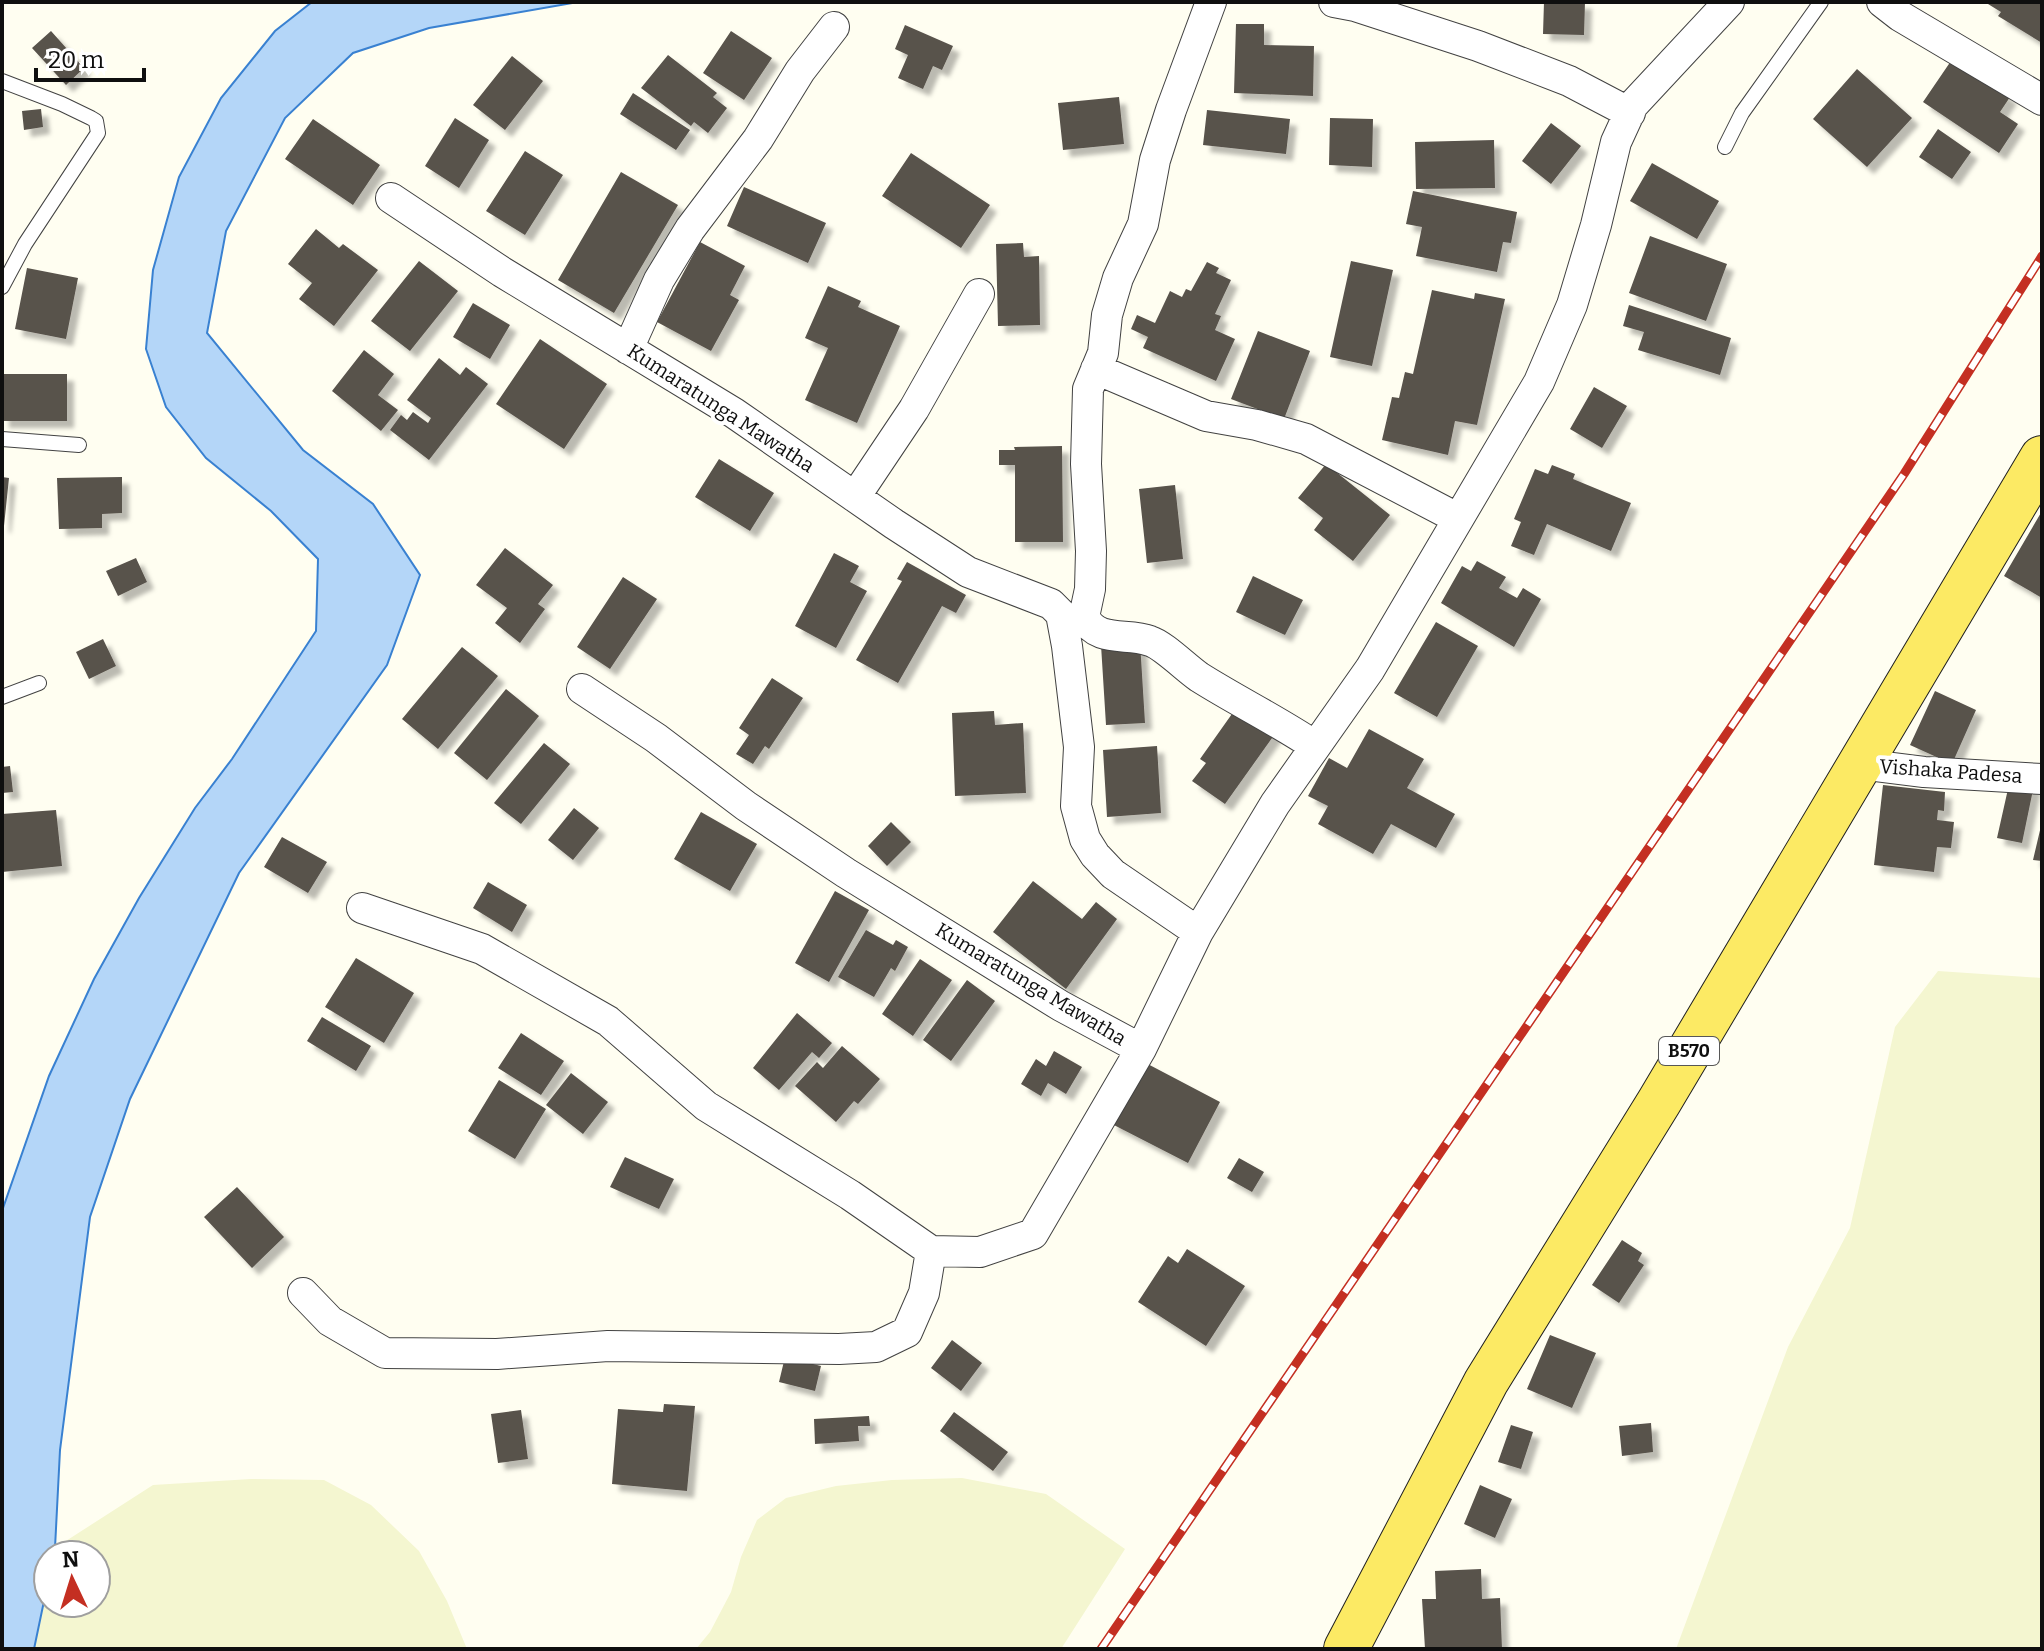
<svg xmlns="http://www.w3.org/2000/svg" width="2044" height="1651" viewBox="0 0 2044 1651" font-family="Bitter,serif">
<defs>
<filter id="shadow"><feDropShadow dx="7" dy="7" stdDeviation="2" flood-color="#0004"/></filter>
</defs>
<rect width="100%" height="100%" fill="#fffef1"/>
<path fill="#f4f6d0" d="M 1938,971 L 2042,978 L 2042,1649 L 1676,1649 L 1788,1347 L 1850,1228 L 1895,1027 Z
M 962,1478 L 1046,1494 L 1125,1549 L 1061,1649 L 696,1649 L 710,1632 L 731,1592 L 741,1557 L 757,1520 L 786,1498 L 836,1486 L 892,1480 Z
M 251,1479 L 324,1480 L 371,1505 L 419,1551 L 447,1601 L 467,1649 L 34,1649 L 48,1582 L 48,1603 L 96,1603 L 96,1555 L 54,1555 L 55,1548 L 153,1485 Z"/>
<path fill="#b4d6f8" stroke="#3981d1" stroke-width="2" d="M 312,2 L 578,2 L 429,28 L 353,53 L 285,118 L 226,231 L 207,333 L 303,450 L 373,504 L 420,575 L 387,665 L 239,873 L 130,1099 L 90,1217 L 60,1450 L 55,1548 L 54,1555 L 48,1555 L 48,1582 L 34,1649 L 2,1649 L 2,1211 L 49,1076 L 94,979 L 139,898 L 195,808 L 232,759 L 316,631 L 318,559 L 271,511 L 206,458 L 166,407 L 146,349 L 153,270 L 179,177 L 221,98 L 275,31 Z"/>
<path fill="#58524b" filter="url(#shadow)" d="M 1544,2 L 1585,2 L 1584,35 L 1543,34 Z
M 1989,2 L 2042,2 L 2042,43 L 1998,16 L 2001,12 L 1988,4 Z
M 1236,24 L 1264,24 L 1264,45 L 1314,46 L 1313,96 L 1234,93 Z
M 905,25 L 953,46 L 942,70 L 933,66 L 923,89 L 898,78 L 908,55 L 895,49 Z
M 51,31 L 84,68 L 66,85 L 32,48 Z
M 731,31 L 772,58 L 744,100 L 703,73 Z
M 668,55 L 717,93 L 713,97 L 727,108 L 708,133 L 694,122 L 691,126 L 641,88 Z
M 512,56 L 543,81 L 505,130 L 473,105 Z
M 1953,58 L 2010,97 L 2000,112 L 2018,124 L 1999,153 L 1923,102 Z
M 1857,69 L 1912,118 L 1867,167 L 1813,119 Z
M 633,93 L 690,130 L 676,150 L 620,114 Z
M 1119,97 L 1124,144 L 1063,150 L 1058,103 Z
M 41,109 L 43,127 L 24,130 L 22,111 Z
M 1207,110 L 1290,119 L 1286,154 L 1203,145 Z
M 455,118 L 489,140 L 459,188 L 425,166 Z
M 1330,118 L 1373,119 L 1372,167 L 1329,165 Z
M 313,119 L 380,165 L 353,205 L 285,159 Z
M 1551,123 L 1581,146 L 1551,184 L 1522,161 Z
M 1938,129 L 1971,152 L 1952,179 L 1919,157 Z
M 1494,140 L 1495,188 L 1416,189 L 1415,142 Z
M 525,151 L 563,175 L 525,235 L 486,211 Z
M 911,153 L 990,205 L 961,248 L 882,196 Z
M 1652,163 L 1719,201 L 1697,239 L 1630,201 Z
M 621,172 L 678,205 L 614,313 L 558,280 Z
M 744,187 L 826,223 L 808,263 L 727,226 Z
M 1413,191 L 1517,212 L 1511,243 L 1503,242 L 1497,272 L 1416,256 L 1422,227 L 1406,224 Z
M 316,229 L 339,248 L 343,244 L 378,270 L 334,326 L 299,299 L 312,283 L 288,264 Z
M 1650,236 L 1727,264 L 1706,321 L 1629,293 Z
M 700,242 L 745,266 L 730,295 L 739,300 L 711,351 L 657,322 Z
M 1023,243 L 1024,257 L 1039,256 L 1040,325 L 998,326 L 996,244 Z
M 419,261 L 458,291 L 410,351 L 371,321 Z
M 1351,261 L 1393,270 L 1372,366 L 1330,357 Z
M 1207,262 L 1219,268 L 1216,273 L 1231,280 L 1215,314 L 1221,316 L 1215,330 L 1235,339 L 1216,381 L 1143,348 L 1148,337 L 1131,329 L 1137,315 L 1155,323 L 1170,291 L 1182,297 L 1186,289 L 1191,291 Z
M 27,268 L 78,278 L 66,339 L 15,329 Z
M 828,286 L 861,301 L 858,307 L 900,326 L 857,423 L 805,400 L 828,348 L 805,338 Z
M 1432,290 L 1474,299 L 1475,293 L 1505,299 L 1477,425 L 1455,421 L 1448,455 L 1382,440 L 1392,397 L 1399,398 L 1405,372 L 1413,374 Z
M 473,303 L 510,325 L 490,359 L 453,337 Z
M 1629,305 L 1731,338 L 1720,375 L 1638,350 L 1644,332 L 1623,326 Z
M 1258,331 L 1310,351 L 1284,419 L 1231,399 Z
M 540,339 L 607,384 L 564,449 L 496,404 Z
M 364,350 L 394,374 L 378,395 L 398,410 L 381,431 L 332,391 Z
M 439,358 L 460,375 L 466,367 L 488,384 L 429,460 L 390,430 L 401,415 L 407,420 L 413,412 L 428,423 L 431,418 L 407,400 Z
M 2,374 L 67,374 L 67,421 L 2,421 Z
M 1594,387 L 1627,406 L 1602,448 L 1570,429 Z
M 1062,446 L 1063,542 L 1015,542 L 1015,465 L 999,465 L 999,450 L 1015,450 L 1014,447 Z
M 719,459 L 774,493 L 750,531 L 695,497 Z
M 1326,464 L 1390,515 L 1353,561 L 1314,530 L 1323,518 L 1298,498 Z
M 1552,465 L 1575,474 L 1573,479 L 1631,503 L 1611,551 L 1547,524 L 1534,555 L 1511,546 L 1521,522 L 1514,519 L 1535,469 L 1548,474 Z
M 2,477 L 9,478 L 4,526 L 2,526 Z
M 122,477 L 122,513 L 102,514 L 102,528 L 59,529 L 57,478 Z
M 1175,485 L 1183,559 L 1147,563 L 1139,489 Z
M 2042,511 L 2042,598 L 2004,576 Z
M 505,548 L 553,585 L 538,604 L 545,609 L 520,643 L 495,623 L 507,608 L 476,585 Z
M 834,553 L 859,566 L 850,582 L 867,591 L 836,648 L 795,626 Z
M 136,558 L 147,582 L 118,596 L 106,571 Z
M 1477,561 L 1506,577 L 1499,588 L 1517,598 L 1523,588 L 1541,599 L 1514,647 L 1441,603 L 1462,566 L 1471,571 Z
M 907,562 L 966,595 L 956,613 L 942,606 L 898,683 L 856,660 L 902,581 L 897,579 Z
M 1253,576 L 1303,600 L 1285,635 L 1236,612 Z
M 623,577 L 657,599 L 610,669 L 577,647 Z
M 1436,622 L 1478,646 L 1437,717 L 1394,693 Z
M 103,639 L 116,666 L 89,679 L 76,652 Z
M 1140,642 L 1145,723 L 1106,725 L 1101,645 Z
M 462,647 L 498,676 L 438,749 L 402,719 Z
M 772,678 L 803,698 L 769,749 L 765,746 L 753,764 L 736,754 L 749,735 L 739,728 Z
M 506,689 L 539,716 L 487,780 L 454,753 Z
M 1935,691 L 1976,710 L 1952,764 L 1910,745 Z
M 1239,704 L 1277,731 L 1225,804 L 1192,781 L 1206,763 L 1200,759 Z
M 994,711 L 995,725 L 1023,723 L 1026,793 L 955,796 L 952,713 Z
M 1369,729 L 1424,759 L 1407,788 L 1455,814 L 1436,848 L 1391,824 L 1373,854 L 1318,824 L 1328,806 L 1308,796 L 1329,758 L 1347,768 Z
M 544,743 L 570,764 L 521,824 L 494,803 Z
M 1157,746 L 1161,813 L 1107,817 L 1103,750 Z
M 10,766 L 13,792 L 2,793 L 2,767 Z
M 2010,780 L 2034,785 L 2022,843 L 1997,838 Z
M 1883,785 L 1945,792 L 1944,811 L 1938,810 L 1937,820 L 1954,822 L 1951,848 L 1937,847 L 1934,872 L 1874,865 Z
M 574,808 L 599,828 L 573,860 L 548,840 Z
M 56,810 L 62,866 L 2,872 L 2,814 Z
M 701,812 L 757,844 L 730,891 L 674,859 Z
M 891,822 L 911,842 L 887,866 L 868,846 Z
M 2041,826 L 2042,826 L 2042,861 L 2033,860 Z
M 282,837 L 327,862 L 308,893 L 264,867 Z
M 1033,881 L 1082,919 L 1096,902 L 1117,919 L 1066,989 L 993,932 Z
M 488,882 L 527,905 L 512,932 L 473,908 Z
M 835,891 L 869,910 L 829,982 L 795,963 Z
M 866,930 L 893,945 L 896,940 L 908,947 L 895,971 L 891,968 L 874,997 L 838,977 Z
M 356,958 L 414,993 L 384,1043 L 325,1007 Z
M 920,959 L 952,980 L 913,1036 L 882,1014 Z
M 967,980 L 995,1001 L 951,1061 L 923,1040 Z
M 797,1013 L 832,1043 L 819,1058 L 812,1052 L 779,1090 L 753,1068 Z
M 322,1017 L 371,1046 L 356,1071 L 307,1041 Z
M 521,1033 L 564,1061 L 541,1095 L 498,1068 Z
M 842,1046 L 880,1079 L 858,1104 L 854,1101 L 836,1122 L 795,1086 L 817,1062 L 823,1068 Z
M 1054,1051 L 1082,1067 L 1066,1094 L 1048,1083 L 1041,1096 L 1021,1084 L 1036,1059 L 1046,1066 Z
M 1142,1061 L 1220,1102 L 1188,1163 L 1110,1123 Z
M 571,1073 L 608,1102 L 583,1134 L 546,1105 Z
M 499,1080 L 546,1109 L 515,1159 L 468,1131 Z
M 625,1157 L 674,1179 L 659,1209 L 610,1187 Z
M 1239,1158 L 1264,1172 L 1252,1192 L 1227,1178 Z
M 237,1187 L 284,1237 L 252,1268 L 204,1217 Z
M 1622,1240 L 1642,1253 L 1638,1261 L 1644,1265 L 1619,1303 L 1592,1285 Z
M 1187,1249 L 1245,1286 L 1206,1346 L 1138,1302 L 1168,1256 L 1178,1263 Z
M 1550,1335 L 1596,1353 L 1572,1408 L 1527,1389 Z
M 952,1340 L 982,1363 L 961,1391 L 931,1368 Z
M 785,1357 L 821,1366 L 815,1391 L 779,1382 Z
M 664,1404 L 695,1406 L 687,1491 L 612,1484 L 618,1409 L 663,1412 Z
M 521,1410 L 528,1459 L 498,1463 L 491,1414 Z
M 954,1412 L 1008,1452 L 993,1471 L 940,1431 Z
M 869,1416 L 870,1426 L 858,1426 L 859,1441 L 815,1444 L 814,1419 Z
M 1651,1423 L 1653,1452 L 1622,1456 L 1619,1426 Z
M 1511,1425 L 1533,1432 L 1521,1469 L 1498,1462 Z
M 1480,1485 L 1512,1499 L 1495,1538 L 1464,1524 Z
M 1481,1569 L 1482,1599 L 1500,1598 L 1502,1649 L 1425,1649 L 1422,1599 L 1436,1599 L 1435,1571 Z"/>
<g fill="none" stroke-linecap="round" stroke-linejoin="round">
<defs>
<path id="lane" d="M 2,81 L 62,104 L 91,118 L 96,121 L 98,133 L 25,244 L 2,287
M 1725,147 L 1742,113 L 1821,2
M 2,439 L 79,445
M 2,697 L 39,683"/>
<path id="street" d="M 1211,2 L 1171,110 L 1155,160 L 1143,224 L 1118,278 L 1107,315 L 1103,353 L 1088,389 L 1086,464 L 1091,551 L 1090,589 L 1084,617 C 1098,644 1127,632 1150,641 C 1163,645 1186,668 1199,677 C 1237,701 1278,721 1315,746
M 1334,2 L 1355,6 L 1478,46 L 1569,81 L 1630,113
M 1882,2 L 1900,16 L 2042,100
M 391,198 L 502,272 L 734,413 L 894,524 L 968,572 L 1051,604 L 1061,614 L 1067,646 L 1079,747 L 1076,806 L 1085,839 L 1095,855 L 1113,874 L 1198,932
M 628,349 L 659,280 L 690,229 L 758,139 L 800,71 L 834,27
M 1096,369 L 1206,416 L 1257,425 L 1306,439 L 1457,518
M 855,497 L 914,409 L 979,294
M 582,689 L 656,738 L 746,806 L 846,873 L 1061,1006 L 1141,1049
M 1860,764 L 1924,772 L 2042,779
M 362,908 L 482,949 L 608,1021 L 706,1106 L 850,1195 L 931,1251
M 303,1293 L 330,1321 L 385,1353 L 497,1354 L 608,1346 L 839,1349 L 876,1347 L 907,1332 L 924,1293 L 931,1251 L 980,1252 L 1033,1234 L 1141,1049 L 1198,932 L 1275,804 L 1370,669 L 1539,382 L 1572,305 L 1596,225 L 1616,142 L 1633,105 L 1729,2"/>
<path id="primary" d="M 1346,1649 L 1486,1382 L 1659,1102 L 2042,458"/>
</defs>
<use href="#lane" stroke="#424242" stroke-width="16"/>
<use href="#street" stroke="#424242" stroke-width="32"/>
<use href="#primary" stroke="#202020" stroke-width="46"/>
<use href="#lane" stroke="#fff" stroke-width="14"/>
<use href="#street" stroke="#fff" stroke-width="30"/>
<use href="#primary" stroke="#fcea64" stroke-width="44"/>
<defs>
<path id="rail" d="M 1101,1649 L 1904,474 L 2042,256"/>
</defs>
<use href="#rail" stroke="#c42f22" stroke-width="9"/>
<use href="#rail" stroke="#fff" stroke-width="6" stroke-dasharray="18" stroke-linecap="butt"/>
</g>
<g text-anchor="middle" stroke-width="8" stroke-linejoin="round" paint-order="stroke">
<rect fill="#fff" stroke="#575757" stroke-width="2" x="1659" y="1037" width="60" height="28" rx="6"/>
<g font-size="18" font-weight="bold" fill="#0f0f0f">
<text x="1689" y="1057">B570</text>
</g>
<g font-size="20" fill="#0f0f0f" stroke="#fff">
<text transform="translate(721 408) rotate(33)" y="7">Kumaratunga Mawatha</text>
<text transform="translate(1951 771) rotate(4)" y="7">Vishaka Padesa</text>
<text transform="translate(1031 984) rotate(31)" y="7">Kumaratunga Mawatha</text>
</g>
</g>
<rect width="2044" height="1651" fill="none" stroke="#0f0f0f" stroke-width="8"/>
<g transform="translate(72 1579) rotate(356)"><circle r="38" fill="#ffffff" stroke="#9f9f9f" stroke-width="2"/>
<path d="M0-6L14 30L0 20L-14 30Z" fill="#c42f22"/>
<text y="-12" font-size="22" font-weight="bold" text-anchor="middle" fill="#0f0f0f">N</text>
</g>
<path d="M36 68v12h108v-12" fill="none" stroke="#0f0f0f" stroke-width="4"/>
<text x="48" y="68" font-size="24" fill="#0f0f0f" stroke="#ffffff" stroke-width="6" paint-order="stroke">20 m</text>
</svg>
